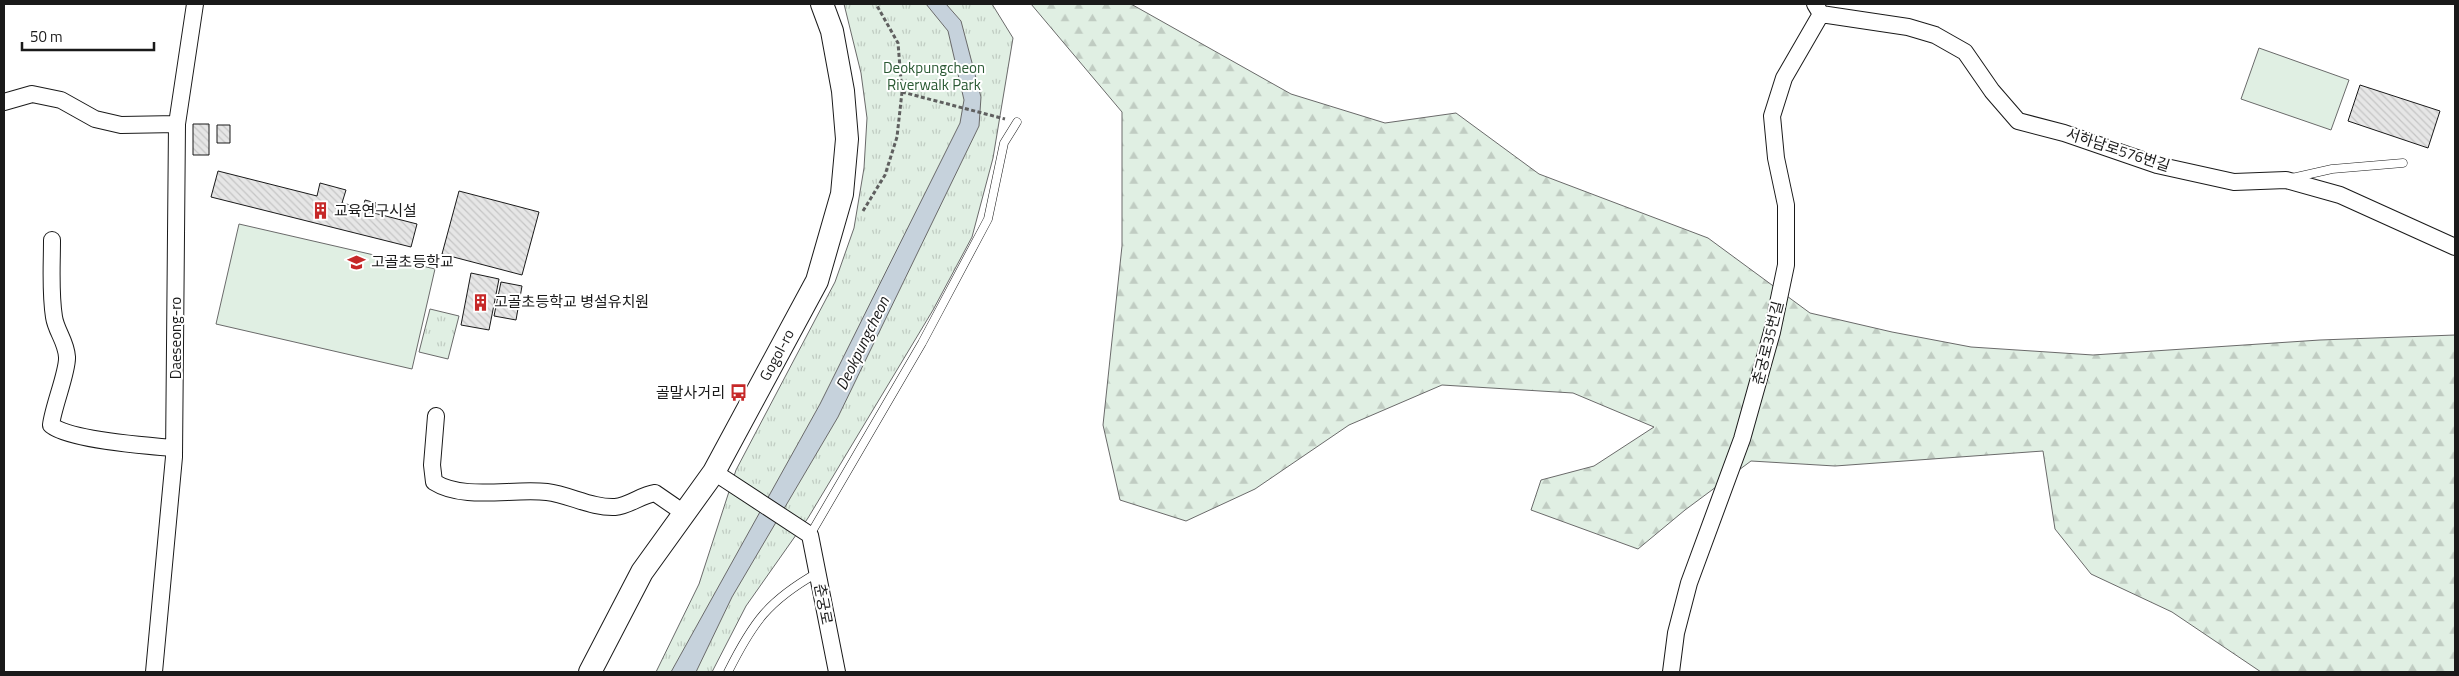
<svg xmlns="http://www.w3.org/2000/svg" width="2459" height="676" viewBox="0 0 2459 676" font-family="'Titillium Web','Noto Sans KR',sans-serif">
<defs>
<pattern id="grass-tufts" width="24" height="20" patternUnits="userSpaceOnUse" patternTransform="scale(1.25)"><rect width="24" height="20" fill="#e0efe3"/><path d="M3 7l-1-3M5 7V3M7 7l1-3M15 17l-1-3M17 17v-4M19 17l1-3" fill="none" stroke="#c0ccc2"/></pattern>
<pattern id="forest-firs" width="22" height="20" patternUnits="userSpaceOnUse" patternTransform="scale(1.25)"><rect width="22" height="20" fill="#e0efe3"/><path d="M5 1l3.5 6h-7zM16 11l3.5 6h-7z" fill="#c0ccc2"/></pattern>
<pattern id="building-back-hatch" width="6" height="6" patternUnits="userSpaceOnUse" patternTransform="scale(1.25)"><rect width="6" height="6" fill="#e6e6e6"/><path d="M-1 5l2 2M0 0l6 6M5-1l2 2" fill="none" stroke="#c5c5c5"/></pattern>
</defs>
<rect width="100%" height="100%" fill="#fff"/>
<path fill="url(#grass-tufts)" stroke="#6a6a6a" d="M 844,4 L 992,4 L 1013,38 L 993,158 L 972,237 L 933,310 L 808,518 L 746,606 L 712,672 L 656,672 L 699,584 L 736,470 L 835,282 L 854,228 L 864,168 L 867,118 L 861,73 Z
M 430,309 L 459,316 L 448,359 L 419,352 Z"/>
<path fill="url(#forest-firs)" stroke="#6a6a6a" d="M 1031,4 L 1131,4 L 1291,94 L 1385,123 L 1456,113 L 1539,174 L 1708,238 L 1810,313 L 1892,332 L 1971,347 L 2093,355 L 2320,340 L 2455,335 L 2455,672 L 2261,672 L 2172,612 L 2091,574 L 2055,529 L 2043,451 L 1835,466 L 1751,461 L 1685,510 L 1638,549 L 1531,510 L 1541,480 L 1594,466 L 1654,427 L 1573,393 L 1442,385 L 1349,425 L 1255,489 L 1186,521 L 1120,500 L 1103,425 L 1122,246 L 1122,112 Z"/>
<path fill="#e0efe3" stroke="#6a6a6a" d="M 2259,48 L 2349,80 L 2331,130 L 2241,99 Z
M 239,224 L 435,269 L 412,369 L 216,324 Z"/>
<path fill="#c6d2dc" stroke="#6a6a6a" d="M 926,4 L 946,4 L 961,21 L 981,97 L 979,126 L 838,417 L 732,597 L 696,672 L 671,672 L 820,404 L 960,123 L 964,100 L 948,31 Z"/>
<path fill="url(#building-back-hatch)" stroke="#1a1a1a" d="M 2360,85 L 2440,111 L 2428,148 L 2348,121 Z
M 193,124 L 209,124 L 209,155 L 193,155 Z
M 217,125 L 230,125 L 230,143 L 217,143 Z
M 218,171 L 317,196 L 320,183 L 346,190 L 342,203 L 363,208 L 365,200 L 376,203 L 374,213 L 417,224 L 411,247 L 211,197 Z
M 459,191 L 539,212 L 522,275 L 442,254 Z
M 471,273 L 499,279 L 489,330 L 461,325 Z
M 501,282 L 522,286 L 516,320 L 494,316 Z"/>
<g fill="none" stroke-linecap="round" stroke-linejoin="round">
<defs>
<path id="lane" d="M 2292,178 L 2332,169 L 2403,163
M 810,535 L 922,343 L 988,219 L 1004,143 L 1017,122
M 728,672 C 753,622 768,601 817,573"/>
<path id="street" d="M 1815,4 L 1821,14 L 1908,27 L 1935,35 L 1965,52 L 1992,91 L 2018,121 L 2064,133 L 2157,165 L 2234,182 L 2286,180 L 2340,195 L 2455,247
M 4,102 L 32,94 L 61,100 L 95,119 L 121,125 L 177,124
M 52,240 C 52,266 50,292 54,317 C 56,331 66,341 67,357 C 68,371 53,407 51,425 C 69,440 148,446 174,448
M 436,416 L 432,465 L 434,482 C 464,501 512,488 547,492 C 570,495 592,508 615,507 C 629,506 641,495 655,493 L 684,513
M 714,472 L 810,535 L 837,672
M 154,672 L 174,457 L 177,124 L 195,4
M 1671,672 L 1676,633 L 1689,583 L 1742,439 L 1772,332 L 1786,265 L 1786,205 L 1776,158 L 1772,116 L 1784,78 L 1821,14"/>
<path id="secondary" d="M 590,672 L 642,572 L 714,472 L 817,281 L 842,194 L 847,139 L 843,91 L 832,31 L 822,4"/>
</defs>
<use href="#lane" stroke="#1a1a1a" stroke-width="9"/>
<use href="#street" stroke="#1a1a1a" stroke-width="18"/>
<use href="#secondary" stroke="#1a1a1a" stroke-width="24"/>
<path stroke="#5f5f5f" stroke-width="3" stroke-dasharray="4 2.5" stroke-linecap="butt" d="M 902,92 L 1005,119
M 863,211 L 885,175 L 897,137 L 902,92 L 898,43 L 876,4"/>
<use href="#lane" stroke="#fff" stroke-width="8"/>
<use href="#street" stroke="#fff" stroke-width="16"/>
<use href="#secondary" stroke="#fff" stroke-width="22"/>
</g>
<defs>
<symbol id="building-bare" viewBox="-9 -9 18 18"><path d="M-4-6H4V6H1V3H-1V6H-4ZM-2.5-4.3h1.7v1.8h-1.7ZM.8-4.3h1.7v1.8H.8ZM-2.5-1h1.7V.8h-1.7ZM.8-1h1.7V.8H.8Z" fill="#c62828" stroke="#fff" stroke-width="2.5" paint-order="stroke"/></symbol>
<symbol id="school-bare" viewBox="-9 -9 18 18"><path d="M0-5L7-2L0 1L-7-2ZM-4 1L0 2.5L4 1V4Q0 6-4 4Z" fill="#c62828" stroke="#fff" stroke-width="2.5" paint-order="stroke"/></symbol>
<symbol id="bus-bare" viewBox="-9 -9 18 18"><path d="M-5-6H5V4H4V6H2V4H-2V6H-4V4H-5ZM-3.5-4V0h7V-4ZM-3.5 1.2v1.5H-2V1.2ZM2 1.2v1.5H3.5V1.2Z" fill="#c62828" stroke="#fff" stroke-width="2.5" paint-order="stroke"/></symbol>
</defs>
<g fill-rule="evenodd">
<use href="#building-bare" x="308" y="198" width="25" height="25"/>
<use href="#school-bare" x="344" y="250" width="25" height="25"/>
<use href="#building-bare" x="468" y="290" width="25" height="25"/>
<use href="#bus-bare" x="726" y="380" width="25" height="25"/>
</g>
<g text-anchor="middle" stroke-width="4" stroke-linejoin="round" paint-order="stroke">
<g font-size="15" fill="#2b5a34" stroke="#fff">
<text x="934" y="73">Deokpungcheon<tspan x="934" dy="17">Riverwalk Park</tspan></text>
</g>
<g font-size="15" fill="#1a1a1a" stroke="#fff">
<text transform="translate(2118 150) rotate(18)" y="5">서하남로576번길</text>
<text transform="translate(176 338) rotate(-90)" y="5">Daeseong-ro</text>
<text transform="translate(1768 343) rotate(-76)" y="5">춘궁로35번길</text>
<text transform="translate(777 355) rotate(-62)" y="5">Gogol-ro</text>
<text transform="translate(823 604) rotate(79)" y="5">춘궁로</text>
</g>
<g font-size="15" fill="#1a1a1a" stroke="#fff" text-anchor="start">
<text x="334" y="216">교육연구시설</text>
<text x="371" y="267">고골초등학교</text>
<text x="494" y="307">고골초등학교 병설유치원</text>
<text x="725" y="398" text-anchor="end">골말사거리</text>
</g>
<g font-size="16" font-style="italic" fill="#1a1a1a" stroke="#fff">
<text transform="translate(862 343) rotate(-64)" y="6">Deokpungcheon</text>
</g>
</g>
<rect width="2459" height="676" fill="none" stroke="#1a1a1a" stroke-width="10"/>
<path d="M22 42v8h132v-8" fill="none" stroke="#1a1a1a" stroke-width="2.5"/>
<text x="30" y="42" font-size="15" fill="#1a1a1a" stroke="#ffffff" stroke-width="4" paint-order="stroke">50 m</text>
</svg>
